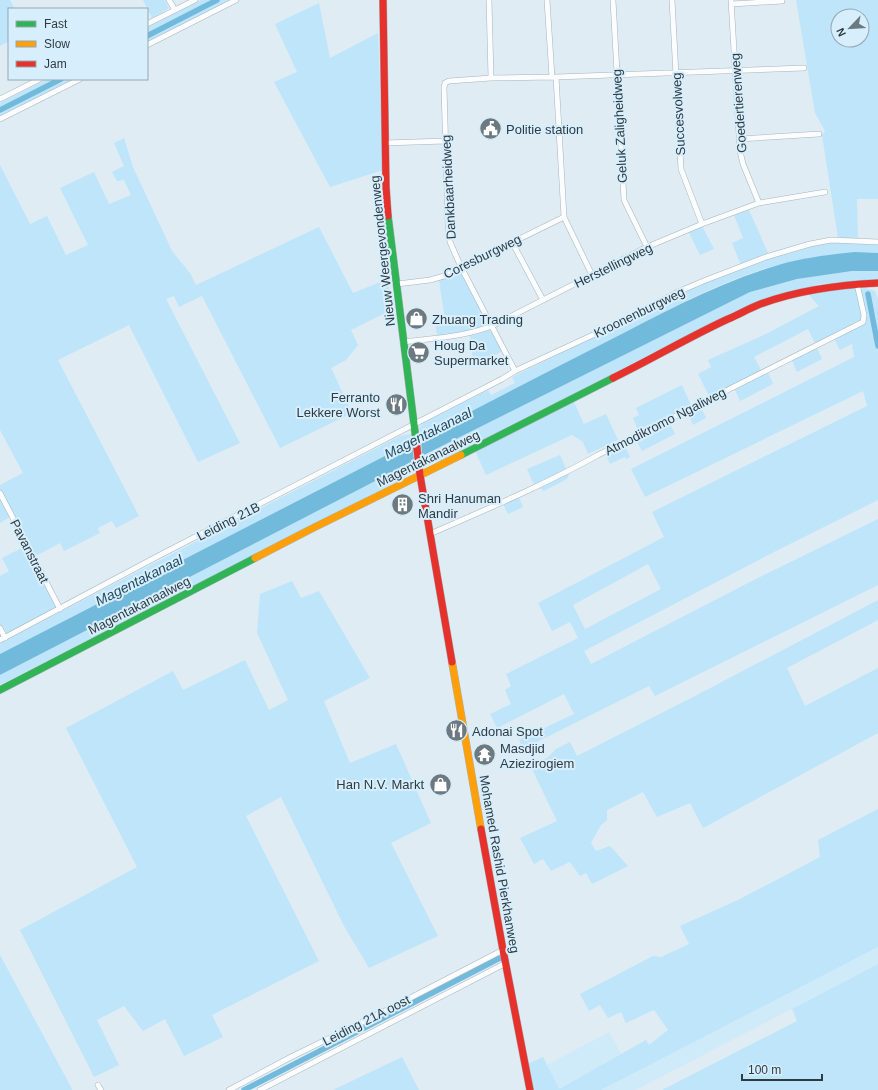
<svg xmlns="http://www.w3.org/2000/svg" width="878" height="1090" viewBox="0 0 878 1090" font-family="Arial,sans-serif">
<rect width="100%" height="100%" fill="#dfecf4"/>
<path fill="#cfeaf9" d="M 878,947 L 878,964 L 636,1090 L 601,1090 Z
M 609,1032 L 621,1054 L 558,1089 L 547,1065 Z"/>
<path fill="#bee5fa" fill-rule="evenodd" d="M 0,0 L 10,0 L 15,9 L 9,9 L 9,41 L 0,46 Z
M 143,0 L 165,0 L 169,8 L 152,18 Z
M 201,0 L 233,0 L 147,43 L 147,28 Z
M 796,0 L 878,0 L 878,199 L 857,199 L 858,239 L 838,238 L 822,135 L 825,131 L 815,113 ZM 838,16 L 862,16 L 862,40 L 838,40 Z
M 319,3 L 330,58 L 378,33 L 383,170 L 330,187 L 274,82 L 297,72 L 275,24 Z
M 48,79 L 75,79 L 0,117 L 0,103 Z
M 124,138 L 133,167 L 172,251 L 190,273 L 196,285 L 319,227 L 353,293 L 388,279 L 391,310 L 351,330 L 358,345 L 346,360 L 331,368 L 352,413 L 280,448 L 202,296 L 179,307 L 174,296 L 166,299 L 240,443 L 198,462 L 129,325 L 58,360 L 139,516 L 116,528 L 112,521 L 98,528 L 100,533 L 64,551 L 60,543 L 34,557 L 0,489 L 0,485 L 23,473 L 0,430 L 0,165 L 30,224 L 47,216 L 66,255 L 88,245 L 60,188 L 94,172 L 109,204 L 131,195 L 124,180 L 117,181 L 112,172 L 124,166 L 114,143 Z
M 749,210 L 769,255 L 741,265 L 732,243 L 743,238 L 734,215 Z
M 702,226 L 714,249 L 700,255 L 688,231 Z
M 834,242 L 878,244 L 878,253 C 843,252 808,257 774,266 C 716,282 659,315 606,342 C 544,374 482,405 421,438 L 419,428 L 423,423 L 488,390 L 491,395 L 515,383 L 512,377 L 695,287 L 771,258 L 818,245 Z
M 852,271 L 878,271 L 878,281 L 857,281 L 819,284 L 752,304 L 439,462 L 426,463 L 422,456 L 750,292 L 797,279 Z
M 458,273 L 462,274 L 487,321 C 487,324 488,325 485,327 C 475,334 449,334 437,336 L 435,321 L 445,320 L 439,280 Z
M 854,287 L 857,289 L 862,316 L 862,319 L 815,343 L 808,329 L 754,357 L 761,370 L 709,396 L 698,374 L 711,367 L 708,360 L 766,334 L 819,306 L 808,294 L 826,290 Z
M 865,288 L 875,291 L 878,299 L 878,500 L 774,552 L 584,651 L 591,664 L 748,583 L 878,519 L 878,585 L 655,696 L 649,686 L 523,749 L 519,740 L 574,714 L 564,694 L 497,728 L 490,714 L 511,704 L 505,690 L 511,686 L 506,674 L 578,638 L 570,622 L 552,631 L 538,603 L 664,537 L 652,512 L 867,406 L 863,391 L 645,497 L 631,469 L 854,357 L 852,344 L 840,350 L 833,337 L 864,322 L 860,289 ZM 648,564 L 661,589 L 585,629 L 573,605 Z
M 489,330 L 493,333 L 503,351 L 483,361 L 473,361 L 470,336 L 482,333 Z
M 816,346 L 822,359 L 797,372 L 791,358 Z
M 767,370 L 773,384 L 740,401 L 734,388 Z
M 682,385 L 691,405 L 638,430 L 633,418 L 639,415 L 636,408 Z
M 574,402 L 584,424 L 606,414 L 618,440 L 588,454 L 583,442 L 572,435 L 486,475 L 475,451 Z
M 700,405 L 706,418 L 693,425 L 687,411 Z
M 668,420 L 675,434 L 642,451 L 634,436 Z
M 411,434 L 412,442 L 0,654 L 0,643 L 400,436 Z
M 623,441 L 630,457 L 626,459 L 625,457 L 610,464 L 604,451 Z
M 560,455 L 569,475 L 567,479 L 544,491 L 534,485 L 527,469 Z
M 414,461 L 415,469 L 410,474 L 402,479 L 0,685 L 0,675 Z
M 518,495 L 523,507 L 508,514 L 502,502 Z
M 0,497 L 10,517 L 0,523 Z
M 26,546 L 57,607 L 56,609 L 13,631 L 8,633 L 5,632 L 0,625 L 0,576 L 9,571 L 2,558 Z
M 292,581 L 301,598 L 319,591 L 370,678 L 324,701 L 350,763 L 396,744 L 431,823 L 391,843 L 438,936 L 369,968 L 344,926 L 281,797 L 246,816 L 319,961 L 212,1015 L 223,1037 L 184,1056 L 165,1019 L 143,1031 L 124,1006 L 97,1020 L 119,1065 L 94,1077 L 20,930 L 137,867 L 66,728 L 173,671 L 183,690 L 245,660 L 269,710 L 288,700 L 257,633 L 260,594 Z
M 878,600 L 878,620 L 787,668 L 805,706 L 878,668 L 878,733 L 703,828 L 690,803 L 657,817 L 643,792 L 607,810 L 607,820 L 601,825 L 591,843 L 596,851 L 610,846 L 628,866 L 592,884 L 586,873 L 580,876 L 570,862 L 551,871 L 543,859 L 534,864 L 520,838 L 557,821 L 530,765 L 547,758 L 556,749 L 570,742 L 577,756 L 697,695 Z
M 878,809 L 878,947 L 601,1090 L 533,1090 L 528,1064 L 543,1057 L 559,1089 L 646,1040 L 649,1045 L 668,1030 L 654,1010 L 626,1023 L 621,1012 L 608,1018 L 600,1005 L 589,1011 L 580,994 L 653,956 L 661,957 L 689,944 L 680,926 L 738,900 L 820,857 L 818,840 Z
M 0,955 L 71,1087 L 72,1090 L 0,1090 Z
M 878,964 L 878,1090 L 662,1090 L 797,1021 L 792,1009 Z
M 402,1057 L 419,1090 L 333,1090 Z"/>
<path fill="#72badb" d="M 855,252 L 878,253 L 878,271 L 852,271 L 797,279 L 750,292 L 422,456 L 421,438 C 481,406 543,374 604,343 C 659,315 713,285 772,267 C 799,258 827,255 855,252 Z
M 412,442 L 414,461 L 0,675 L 0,654 Z"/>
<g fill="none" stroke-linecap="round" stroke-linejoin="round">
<path stroke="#72badb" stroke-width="5.5" d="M 147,36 L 217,0
M 0,110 L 61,79
M 868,294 L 878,346
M 244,1090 L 500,958"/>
<defs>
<path id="street" d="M 169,0 L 175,10
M 489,0 L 491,78
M 547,0 L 552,77
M 613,0 L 624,200 L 647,247
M 672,0 L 681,169 L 702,224
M 731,0 L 740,151 L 743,164 L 759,203
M 732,4 L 782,1
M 147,24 L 195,0
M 147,45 L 236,0
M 556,77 L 564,217 L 592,275
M 0,99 L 40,79
M 0,119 L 80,79
M 739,139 L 819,134
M 385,143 L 445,141
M 512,242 L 543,300
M 397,284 L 430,280 L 444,276 L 564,217
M 403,342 C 434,338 463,337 492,326 L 647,247 L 702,224 L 759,203 L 825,192
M 515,371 L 461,267 L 450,242 L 448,224 L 444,88 L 445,83 L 449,81 L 491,78 L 556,77 L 804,68
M 0,493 L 60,609
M 430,534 C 487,509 544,485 598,455 L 863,322 L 864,315 L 857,284
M 0,628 L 5,638
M 0,640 L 162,554 L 502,379 L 515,371 L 608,328 L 680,291 L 706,280 L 766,257 L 810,244 L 831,240 L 878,242
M 98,1085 L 101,1090
M 229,1090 L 291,1057 L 387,1010 L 503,950
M 260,1090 L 506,963"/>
<path id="fast" d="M 388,216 L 416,440
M 461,455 L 613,378
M 0,690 L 255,558"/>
<path id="slow" d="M 255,558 L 313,528 L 461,455
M 452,662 L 481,829"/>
<path id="jam" d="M 383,0 L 386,187 L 388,216
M 613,378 C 652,359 689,337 728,319 C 738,315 748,309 758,305 C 797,290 837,285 878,283
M 416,440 L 420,475 L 452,662
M 481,829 L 503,950 L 530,1090"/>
</defs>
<use href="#street" stroke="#a9b4ba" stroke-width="6"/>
<use href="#fast" stroke="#a9b4ba" stroke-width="8"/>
<use href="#slow" stroke="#a9b4ba" stroke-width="8"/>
<use href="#jam" stroke="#a9b4ba" stroke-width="8"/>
<use href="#street" stroke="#fafcfd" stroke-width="5"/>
<use href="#fast" stroke="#30b455" stroke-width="7"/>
<use href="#slow" stroke="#ff9f0a" stroke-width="7"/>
<use href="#jam" stroke="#e5322d" stroke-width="7"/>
</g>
<defs>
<symbol id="civic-disc" viewBox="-11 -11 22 22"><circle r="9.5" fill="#6d7980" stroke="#d7effc"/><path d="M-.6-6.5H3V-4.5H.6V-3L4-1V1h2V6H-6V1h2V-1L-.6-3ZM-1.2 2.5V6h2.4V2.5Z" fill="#fff"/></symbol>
<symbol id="shop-disc" viewBox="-11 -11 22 22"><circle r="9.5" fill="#6d7980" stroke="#d7effc"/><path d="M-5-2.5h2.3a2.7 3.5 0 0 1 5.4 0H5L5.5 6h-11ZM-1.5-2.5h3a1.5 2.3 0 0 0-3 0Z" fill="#fff"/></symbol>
<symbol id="supermarket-disc" viewBox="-11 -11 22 22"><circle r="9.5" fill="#6d7980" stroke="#d7effc"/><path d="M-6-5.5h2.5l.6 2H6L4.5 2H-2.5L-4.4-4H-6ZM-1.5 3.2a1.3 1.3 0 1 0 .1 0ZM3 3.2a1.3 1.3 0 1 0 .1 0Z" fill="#fff"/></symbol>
<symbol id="restaurant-disc" viewBox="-11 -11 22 22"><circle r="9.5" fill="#6d7980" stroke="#d7effc"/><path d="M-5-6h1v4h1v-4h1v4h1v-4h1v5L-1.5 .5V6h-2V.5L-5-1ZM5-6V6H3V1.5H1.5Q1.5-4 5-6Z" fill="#fff"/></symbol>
<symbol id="building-disc" viewBox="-11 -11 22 22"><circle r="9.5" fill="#6d7980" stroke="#d7effc"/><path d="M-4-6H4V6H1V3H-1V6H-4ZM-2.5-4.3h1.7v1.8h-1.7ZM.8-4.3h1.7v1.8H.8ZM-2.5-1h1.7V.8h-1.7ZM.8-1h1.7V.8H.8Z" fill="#fff"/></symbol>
<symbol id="temple-disc" viewBox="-11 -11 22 22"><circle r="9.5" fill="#6d7980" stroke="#d7effc"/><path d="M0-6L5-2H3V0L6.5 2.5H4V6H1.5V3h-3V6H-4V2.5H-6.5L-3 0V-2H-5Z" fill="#fff"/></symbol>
</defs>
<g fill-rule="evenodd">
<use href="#civic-disc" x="478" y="116" width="25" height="25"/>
<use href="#shop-disc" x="404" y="306" width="25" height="25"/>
<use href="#supermarket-disc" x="406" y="340" width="25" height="25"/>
<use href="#restaurant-disc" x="384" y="392" width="25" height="25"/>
<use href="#building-disc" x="390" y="492" width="25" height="25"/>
<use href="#restaurant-disc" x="444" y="718" width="25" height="25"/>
<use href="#temple-disc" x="472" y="742" width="25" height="25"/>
<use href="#shop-disc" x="428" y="772" width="25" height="25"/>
</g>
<g text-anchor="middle" stroke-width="4" stroke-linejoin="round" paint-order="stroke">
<g font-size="13" fill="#2f3b42" stroke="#d7effc">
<text transform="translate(738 103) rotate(-94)" y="5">Goedertierenweg</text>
<text transform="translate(678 114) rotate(-93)" y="5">Succesvolweg</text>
<text transform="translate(619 126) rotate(-93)" y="5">Geluk Zaligheidweg</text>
<text transform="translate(448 187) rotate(-93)" y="5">Dankbaarheidweg</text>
<text transform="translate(382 251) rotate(-96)" y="5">Nieuw Weergevondenweg</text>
<text transform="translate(482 256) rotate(-26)" y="5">Coresburgweg</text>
<text transform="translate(613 265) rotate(-26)" y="5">Herstellingweg</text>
<text transform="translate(639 312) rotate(-26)" y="5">Kroonenburgweg</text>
<text transform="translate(665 421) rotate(-27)" y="5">Atmodikromo Ngaliweg</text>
<text transform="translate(428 458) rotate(-26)" y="5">Magentakanaalweg</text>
<text transform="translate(228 521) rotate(-27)" y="5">Leiding 21B</text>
<text transform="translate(30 551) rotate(63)" y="5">Pavanstraat</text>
<text transform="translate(139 605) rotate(-27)" y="5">Magentakanaalweg</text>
<text transform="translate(500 864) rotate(80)" y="5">Mohamed Rashid Pierkhanweg</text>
<text transform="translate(366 1020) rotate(-27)" y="5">Leiding 21A oost</text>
</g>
<g font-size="13" fill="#2f3b42" stroke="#d7effc" text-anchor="start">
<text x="506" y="134">Politie station</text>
<text x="432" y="324">Zhuang Trading</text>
<text x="434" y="350">Houg Da<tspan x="434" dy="15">Supermarket</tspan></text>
<text x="380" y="402" text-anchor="end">Ferranto<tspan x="380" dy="15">Lekkere Worst</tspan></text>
<text x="418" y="503">Shri Hanuman<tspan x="418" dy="15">Mandir</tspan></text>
<text x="472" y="736">Adonai Spot</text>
<text x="500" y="753">Masdjid<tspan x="500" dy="15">Aziezirogiem</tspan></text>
<text x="424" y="789" text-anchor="end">Han N.V. Markt</text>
</g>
<g font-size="14" font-style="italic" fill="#234b5f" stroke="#d7effc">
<text transform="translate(428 433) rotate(-27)" y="5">Magentakanaal</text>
<text transform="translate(139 580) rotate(-27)" y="5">Magentakanaal</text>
</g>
</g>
<rect x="8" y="8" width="140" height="72" fill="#d7effc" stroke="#94a7b2"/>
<rect x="16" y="21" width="20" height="6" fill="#30b455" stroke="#94a7b2"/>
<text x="44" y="28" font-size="12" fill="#2f3b42">Fast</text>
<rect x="16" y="41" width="20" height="6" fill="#ff9f0a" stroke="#94a7b2"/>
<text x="44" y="48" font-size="12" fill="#2f3b42">Slow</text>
<rect x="16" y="61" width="20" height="6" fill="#e5322d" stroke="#94a7b2"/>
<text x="44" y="68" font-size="12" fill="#2f3b42">Jam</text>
<g transform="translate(850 28) rotate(245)"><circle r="19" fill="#d7effc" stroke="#94a7b2"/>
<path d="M0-3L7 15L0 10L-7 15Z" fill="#6d7980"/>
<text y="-6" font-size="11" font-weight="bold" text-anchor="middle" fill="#2f3b42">N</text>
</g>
<path d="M742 1074v6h80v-6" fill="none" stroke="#2f3b42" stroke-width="2"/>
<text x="748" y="1074" font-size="12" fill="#2f3b42" stroke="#d7effc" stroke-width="3" paint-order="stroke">100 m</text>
</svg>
